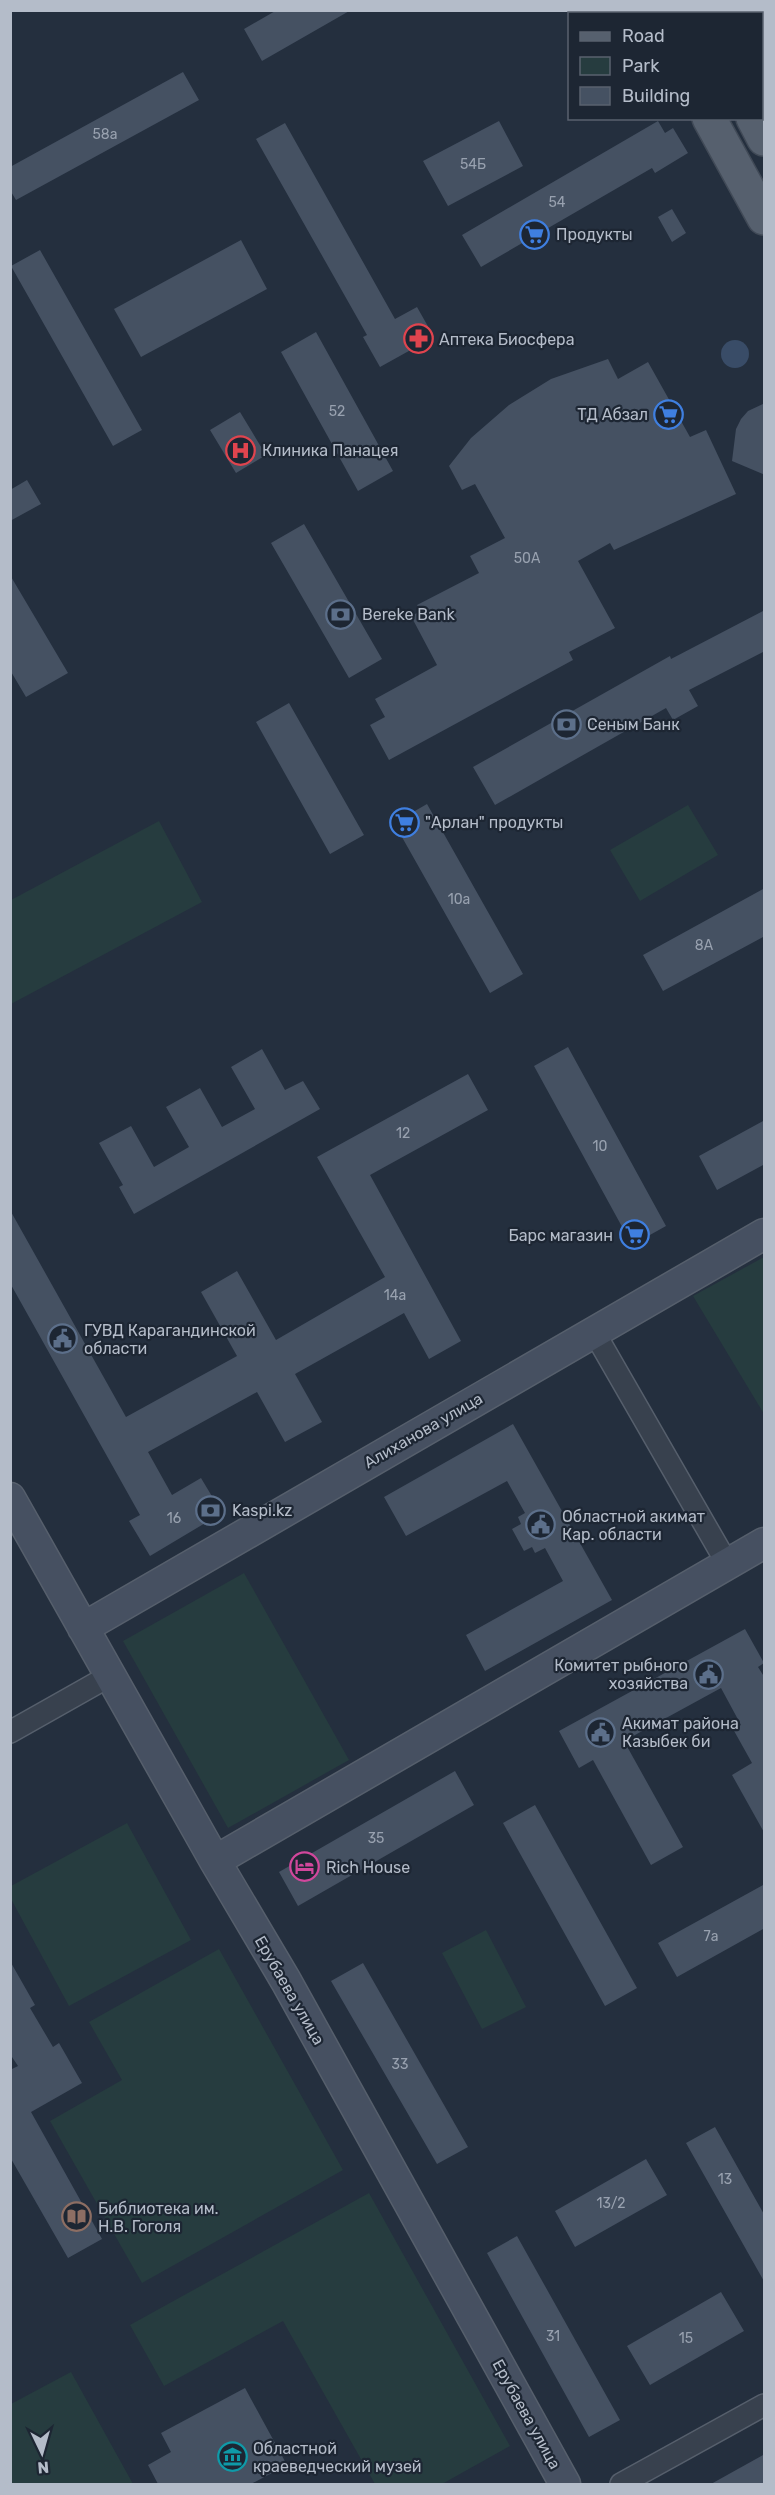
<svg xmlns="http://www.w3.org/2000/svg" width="775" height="2495" viewBox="0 0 775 2495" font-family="Rubik,sans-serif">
<rect width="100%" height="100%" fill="#242f3e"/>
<path fill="#263c3f" d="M 688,805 L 718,855 L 640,901 L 610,850 Z
M 159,821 L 202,902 L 11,1004 L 11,900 Z
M 764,1257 L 764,1414 L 693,1296 Z
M 244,1573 L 349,1760 L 228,1828 L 123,1641 Z
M 127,1823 L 191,1940 L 69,2006 L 11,1899 L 11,1886 Z
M 486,1930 L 526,2007 L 482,2029 L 442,1953 Z
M 219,1949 L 343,2170 L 142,2283 L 50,2121 L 122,2080 L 89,2022 Z
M 369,2193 L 510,2446 L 442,2484 L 375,2484 L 283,2321 L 164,2386 L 130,2325 Z
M 71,2372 L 133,2484 L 11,2484 L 11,2404 Z"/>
<path fill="#394c67" d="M721 354a14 14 0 1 1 28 0a14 14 0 1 1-28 0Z"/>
<path fill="#455162" d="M 277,10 L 351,10 L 262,61 L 244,29 Z
M 183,72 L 199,100 L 16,200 L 10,190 L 10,167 Z
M 499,121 L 523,166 L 448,206 L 423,161 Z
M 658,121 L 665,133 L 673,128 L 688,153 L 655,173 L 652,168 L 481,267 L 462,235 Z
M 285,123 L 395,319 L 417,307 L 434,337 L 380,367 L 363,337 L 367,335 L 256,139 Z
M 672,209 L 686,233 L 672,242 L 658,217 Z
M 241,240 L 267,289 L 141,357 L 114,309 Z
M 40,250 L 142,430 L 113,446 L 11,266 Z
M 316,332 L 393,471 L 358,491 L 281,352 Z
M 608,359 L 618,379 L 648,362 L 690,437 L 706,430 L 736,494 L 614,550 L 610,543 L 578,561 L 615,628 L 569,652 L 573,660 L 389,760 L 370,725 L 385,717 L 375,699 L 437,665 L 411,616 L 421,611 L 417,605 L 479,573 L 470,556 L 505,538 L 475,484 L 462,490 L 449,466 L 471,438 L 509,405 L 551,379 Z
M 765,403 L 765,475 L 732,461 L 736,429 L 741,419 L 748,411 Z
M 240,412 L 266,455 L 236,473 L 210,430 Z
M 27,480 L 41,504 L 10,521 L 10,490 Z
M 304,524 L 382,659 L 349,678 L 271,543 Z
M 10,575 L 68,673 L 26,697 L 10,670 Z
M 765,610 L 765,651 L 689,690 L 698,706 L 673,720 L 666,708 L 495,805 L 473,767 L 670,656 L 671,659 Z
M 289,703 L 364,835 L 330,854 L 256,722 Z
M 427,804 L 523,974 L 490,993 L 394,823 Z
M 765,888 L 765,936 L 663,991 L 643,955 Z
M 568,1047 L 666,1226 L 632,1245 L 534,1066 Z
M 262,1049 L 285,1090 L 303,1081 L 320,1109 L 134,1214 L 119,1187 L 123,1185 L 99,1143 L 131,1126 L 154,1167 L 189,1147 L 166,1107 L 200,1088 L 222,1127 L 255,1109 L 231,1067 Z
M 468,1074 L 488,1110 L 370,1175 L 461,1341 L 429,1359 L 404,1313 L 295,1374 L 322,1422 L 285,1442 L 257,1392 L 148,1452 L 172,1495 L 201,1478 L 222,1513 L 150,1556 L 129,1521 L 140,1515 L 10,1283 L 10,1210 L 126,1417 L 237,1356 L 201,1292 L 237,1271 L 276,1340 L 385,1277 L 317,1157 Z
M 765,1120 L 765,1164 L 717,1190 L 699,1156 Z
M 513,1424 L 612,1600 L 485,1671 L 466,1635 L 563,1581 L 545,1548 L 535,1553 L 532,1547 L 524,1551 L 512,1529 L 521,1524 L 518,1517 L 525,1513 L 507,1481 L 406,1536 L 384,1497 Z
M 745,1629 L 764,1663 L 758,1667 L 765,1678 L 765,1834 L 732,1775 L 752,1763 L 733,1729 L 741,1725 L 721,1688 L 624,1741 L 683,1847 L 651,1865 L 593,1760 L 579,1768 L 559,1731 Z
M 455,1771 L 474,1805 L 298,1906 L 279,1872 Z
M 535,1805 L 637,1988 L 605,2006 L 503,1823 Z
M 765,1884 L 765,1928 L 677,1977 L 658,1943 Z
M 10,1961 L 35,2005 L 30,2008 L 53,2047 L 59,2043 L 82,2083 L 31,2112 L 102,2239 L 68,2258 L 10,2157 L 10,2070 L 18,2066 L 10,2054 Z
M 363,1963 L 468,2147 L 437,2164 L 331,1981 Z
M 715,2127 L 765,2216 L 765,2283 L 686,2143 Z
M 646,2159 L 667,2195 L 575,2247 L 555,2211 Z
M 517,2236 L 620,2420 L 589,2437 L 487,2253 Z
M 721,2292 L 744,2331 L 650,2385 L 627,2346 Z
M 245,2388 L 287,2465 L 251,2484 L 158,2484 L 148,2465 L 171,2452 L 161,2433 Z
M 765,2454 L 765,2484 L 711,2484 Z"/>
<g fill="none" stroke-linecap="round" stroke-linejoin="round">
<defs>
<path id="street" d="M 594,1332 L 728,1565
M 10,1732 L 111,1675
M 621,2484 L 764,2405"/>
<path id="secondary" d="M 10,1498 L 215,1861 L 286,1981 L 565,2484
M 83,1628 L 764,1234
M 215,1861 L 764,1543"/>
<path id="primary" d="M 649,10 L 650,14
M 690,10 L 692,14
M 709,118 L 764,218
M 753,118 L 764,139"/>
</defs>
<use href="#street" stroke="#565f6c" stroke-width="24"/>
<use href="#secondary" stroke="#565f6c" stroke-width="33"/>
<use href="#primary" stroke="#414a57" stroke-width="36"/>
<use href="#street" stroke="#38414e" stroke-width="21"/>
<use href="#secondary" stroke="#465061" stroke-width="30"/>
<use href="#primary" stroke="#56606e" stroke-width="33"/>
</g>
<defs>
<symbol id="supermarket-ring" viewBox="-11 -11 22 22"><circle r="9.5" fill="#1d2633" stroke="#3f7fe0" stroke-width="1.5"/><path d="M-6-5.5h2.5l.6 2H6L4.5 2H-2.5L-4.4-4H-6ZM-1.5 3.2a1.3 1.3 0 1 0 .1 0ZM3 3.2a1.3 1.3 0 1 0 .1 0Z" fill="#3f7fe0"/></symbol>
<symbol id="pharmacy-ring" viewBox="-11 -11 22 22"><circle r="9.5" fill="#1d2633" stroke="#e0444e" stroke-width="1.5"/><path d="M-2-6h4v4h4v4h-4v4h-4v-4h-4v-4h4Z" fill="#e0444e"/></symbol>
<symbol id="hospital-ring" viewBox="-11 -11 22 22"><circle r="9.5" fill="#1d2633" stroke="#e0444e" stroke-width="1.5"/><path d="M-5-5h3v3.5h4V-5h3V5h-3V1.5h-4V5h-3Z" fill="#e0444e"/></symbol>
<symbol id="bank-ring" viewBox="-11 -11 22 22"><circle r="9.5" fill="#1d2633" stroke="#5c6f8a" stroke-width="1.5"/><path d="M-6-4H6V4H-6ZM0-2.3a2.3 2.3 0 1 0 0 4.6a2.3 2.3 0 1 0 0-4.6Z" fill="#5c6f8a"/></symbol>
<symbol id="civic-ring" viewBox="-11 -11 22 22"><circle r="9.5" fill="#1d2633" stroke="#5c6f8a" stroke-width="1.5"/><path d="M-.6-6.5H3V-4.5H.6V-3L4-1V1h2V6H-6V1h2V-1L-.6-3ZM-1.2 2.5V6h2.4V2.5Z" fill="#5c6f8a"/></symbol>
<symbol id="hotel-ring" viewBox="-11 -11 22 22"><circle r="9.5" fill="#1d2633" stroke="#d1479c" stroke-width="1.5"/><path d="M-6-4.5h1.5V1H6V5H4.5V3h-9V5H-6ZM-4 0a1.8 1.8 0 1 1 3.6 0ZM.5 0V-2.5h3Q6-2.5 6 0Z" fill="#d1479c"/></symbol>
<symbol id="library-ring" viewBox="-11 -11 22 22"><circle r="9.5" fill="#1d2633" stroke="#8d6e63" stroke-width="1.5"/><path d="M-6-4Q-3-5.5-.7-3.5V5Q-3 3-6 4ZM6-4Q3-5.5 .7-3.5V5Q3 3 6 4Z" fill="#8d6e63"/></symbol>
<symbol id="museum-ring" viewBox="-11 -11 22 22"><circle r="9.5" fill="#1d2633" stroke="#0f9aa8" stroke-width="1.5"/><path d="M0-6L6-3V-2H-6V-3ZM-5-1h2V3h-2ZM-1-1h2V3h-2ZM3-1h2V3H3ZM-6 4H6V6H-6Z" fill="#0f9aa8"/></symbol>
</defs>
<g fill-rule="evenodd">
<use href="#supermarket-ring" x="518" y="218" width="33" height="33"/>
<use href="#pharmacy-ring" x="402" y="322" width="33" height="33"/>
<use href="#supermarket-ring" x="652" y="398" width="33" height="33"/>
<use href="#hospital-ring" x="224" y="434" width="33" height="33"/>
<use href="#bank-ring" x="324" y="598" width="33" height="33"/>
<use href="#bank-ring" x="550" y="708" width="33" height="33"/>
<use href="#supermarket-ring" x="388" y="806" width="33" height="33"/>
<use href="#supermarket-ring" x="618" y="1218" width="33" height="33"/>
<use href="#civic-ring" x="46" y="1322" width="33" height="33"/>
<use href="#bank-ring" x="194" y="1494" width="33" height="33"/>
<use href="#civic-ring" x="524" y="1508" width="33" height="33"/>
<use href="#civic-ring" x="692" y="1658" width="33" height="33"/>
<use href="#civic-ring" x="584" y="1716" width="33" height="33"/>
<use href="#hotel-ring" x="288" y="1850" width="33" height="33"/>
<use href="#library-ring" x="60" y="2200" width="33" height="33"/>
<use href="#museum-ring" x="216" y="2440" width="33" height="33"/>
</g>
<g text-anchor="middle" stroke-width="4.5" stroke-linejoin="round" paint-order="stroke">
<g font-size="14" fill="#98a1af">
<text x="105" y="139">58а</text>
<text x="473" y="169">54Б</text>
<text x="557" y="207">54</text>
<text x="337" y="416">52</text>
<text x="527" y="563">50А</text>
<text x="459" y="904">10а</text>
<text x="704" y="950">8А</text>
<text x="403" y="1138">12</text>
<text x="600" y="1151">10</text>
<text x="395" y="1300">14а</text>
<text x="174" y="1523">16</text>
<text x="376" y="1843">35</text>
<text x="711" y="1941">7а</text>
<text x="400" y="2069">33</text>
<text x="725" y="2184">13</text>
<text x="611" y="2208">13/2</text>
<text x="553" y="2341">31</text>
<text x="686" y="2343">15</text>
</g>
<g font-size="16" fill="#b4bcc9" stroke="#1d2633" text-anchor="start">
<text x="556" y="240">Продукты</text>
<text x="439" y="345">Аптека Биосфера</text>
<text x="648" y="420" text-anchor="end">ТД Абзал</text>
<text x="262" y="456">Клиника Панацея</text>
<text x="362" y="620">Bereke Bank</text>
<text x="587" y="730">Сеным Банк</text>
<text x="425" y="828">"Арлан" продукты</text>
<text x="613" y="1241" text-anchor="end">Барс магазин</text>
<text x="84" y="1336">ГУВД Карагандинской<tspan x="84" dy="18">области</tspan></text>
<text x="232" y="1516">Kaspi.kz</text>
<text x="562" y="1522">Областной акимат<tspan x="562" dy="18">Кар. области</tspan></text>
<text x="688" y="1671" text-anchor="end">Комитет рыбного<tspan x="688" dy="18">хозяйства</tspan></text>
<text x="622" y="1729">Акимат района<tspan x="622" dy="18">Казыбек би</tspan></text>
<text x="326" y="1873">Rich House</text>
<text x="98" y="2214">Библиотека им.<tspan x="98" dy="18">Н.В. Гоголя</tspan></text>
<text x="253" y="2454">Областной<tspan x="253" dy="18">краеведческий музей</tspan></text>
</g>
<g font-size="16" fill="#b4bcc9" stroke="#1d2633">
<text transform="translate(423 1430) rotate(-30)" y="6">Алиханова улица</text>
<text transform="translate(290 1990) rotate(60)" y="6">Ерубаева улица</text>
<text transform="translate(527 2414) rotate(61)" y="6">Ерубаева улица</text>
</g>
</g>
<rect width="775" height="2495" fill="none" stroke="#b4bcc9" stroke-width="24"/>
<rect x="568" y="12" width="195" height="108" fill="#1d2633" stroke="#59626f" stroke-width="1.5"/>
<rect x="580" y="32" width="30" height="9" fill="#56606e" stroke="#59626f" stroke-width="1.5"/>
<text x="622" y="42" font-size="18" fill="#b4bcc9">Road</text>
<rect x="580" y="57" width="30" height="18" fill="#263c3f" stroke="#59626f" stroke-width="1.5"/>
<text x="622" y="72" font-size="18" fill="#b4bcc9">Park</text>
<rect x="580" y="87" width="30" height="18" fill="#455162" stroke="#59626f" stroke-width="1.5"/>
<text x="622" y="102" font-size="18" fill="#b4bcc9">Building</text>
<g transform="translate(42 2453) rotate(175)" stroke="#1d2633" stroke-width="4.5" paint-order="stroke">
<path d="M0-4.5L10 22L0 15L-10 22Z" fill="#b4bcc9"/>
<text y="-9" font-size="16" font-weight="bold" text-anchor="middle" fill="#b4bcc9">N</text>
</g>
</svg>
